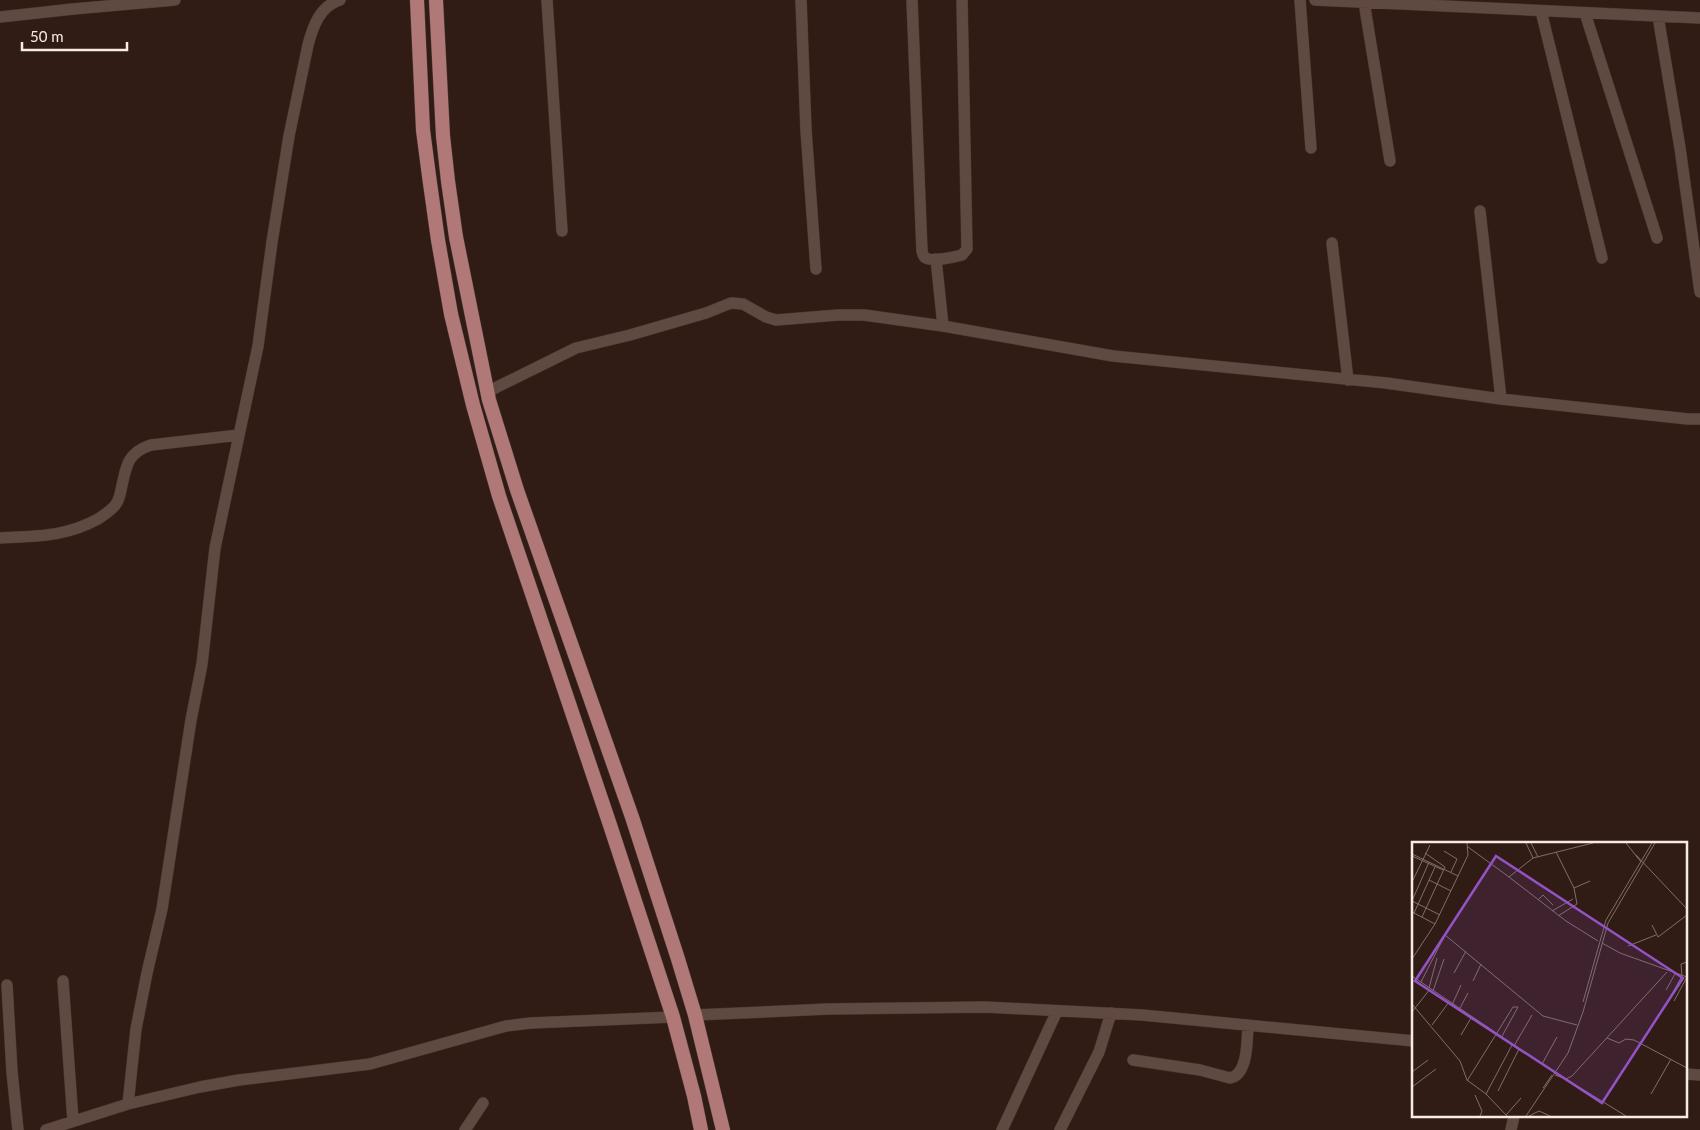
<svg xmlns="http://www.w3.org/2000/svg" width="1700" height="1130" viewBox="0 0 1700 1130" font-family="Lato,sans-serif">
<rect width="100%" height="100%" fill="#301c15"/>
<g fill="none" stroke-linecap="round" stroke-linejoin="round">
<defs>
<path id="minor" d="M 547,0 L 562,231
M 801,0 L 806,130 L 816,269
M 912,0 L 922,251 C 923,254 923,257 926,258 C 932,262 955,257 962,255 L 967,249 L 962,0
M 1300,0 L 1311,148
M 1315,0 L 1700,18
M 1364,2 L 1390,161
M 1541,11 L 1602,258
M 1585,13 L 1657,238
M 1658,16 L 1680,148 L 1700,292
M 0,17 L 73,9 L 175,0
M 1480,211 L 1501,399
M 1332,243 L 1348,380
M 936,259 L 943,326
M 487,392 L 576,348 L 630,335 L 706,313 L 731,303 L 743,304 L 766,317 L 776,320 L 838,315 L 864,315 L 943,326 L 1113,356 L 1386,383 L 1501,399 L 1688,419 L 1700,419
M 0,538 C 37,536 65,537 98,519 C 104,515 112,510 116,504 C 119,500 120,495 121,490 C 126,468 126,453 151,445 L 239,435
M 63,981 L 73,1121
M 7,985 L 12,1072 L 18,1130
M 695,1015 L 828,1009 L 985,1007 L 1142,1015 L 1414,1041
M 1133,1060 L 1200,1070 L 1230,1078 C 1248,1075 1247,1041 1248,1025
M 1686,1074 L 1700,1075
M 128,1104 L 136,1029 L 147,973 L 162,909 L 191,720 L 202,664 L 215,548 L 258,346 L 272,242 L 289,136 L 308,45 C 313,26 320,6 340,0
M 46,1130 L 128,1104 L 200,1087 L 239,1080 L 370,1064 L 506,1026 L 531,1023 L 673,1017
M 465,1130 L 483,1103
M 1002,1130 L 1057,1011
M 1060,1130 L 1099,1052 L 1111,1013
M 1511,1130 L 1514,1116"/>
<path id="primary" d="M 417,0 L 423,130 L 429,176 L 438,240 L 451,314 L 473,405 L 499,496 L 610,825 L 673,1017 L 694,1096 L 701,1130
M 436,0 L 443,136 L 448,181 L 456,237 L 489,400 L 517,490 L 632,817 L 678,959 L 695,1015 L 723,1130"/>
</defs>
<use href="#minor" stroke="#483834" stroke-width="12"/>
<use href="#primary" stroke="#483834" stroke-width="15"/>
<use href="#minor" stroke="#604940" stroke-width="11"/>
<use href="#primary" stroke="#b07876" stroke-width="14"/>
</g>
<g transform="translate(1412 842)">
<rect width="275" height="275" fill="#301c15"/>
<path fill="none" stroke="#806e68" stroke-width="1" d="M 114,1 L 121,16M 119,1 L 126,15M 214,1 L 229,20M 56,5 L 97,35 L 121,16 L 181,1M 32,9 L 45,17 L 39,30M 144,10 L 162,46M 0,12 L 46,34M 224,13 L 275,67M 0,14 L 31,28M 17,20 L 0,59 L 28,73M 97,35 L 154,79 L 186,99M 17,38 L 39,49M 0,40 L 18,3M 126,58 L 131,53 L 141,63M 140,69 L 161,57M 0,70 L 23,82M 2,71 L 23,25M 146,74 L 165,62 L 162,46 L 178,39M 10,75 L 33,25 L 13,11M 240,83 L 246,95 L 275,73M 190,101 L 208,111 L 275,135M 216,104 L 244,93M 0,117 L 23,82 L 46,34 L 56,13 L 55,1M 42,131 L 54,109M 0,134 L 142,230M 61,139 L 69,122M 9,140 L 33,93 L 131,174 L 165,183M 17,146 L 25,116M 254,148 L 263,132M 21,149 L 32,117M 260,152 L 270,134 L 269,122 L 275,120M 262,159 L 275,135M 171,160 L 194,78 L 240,1M 0,162 L 48,219 L 55,238 L 74,252M 40,163 L 49,143M 47,168 L 56,151M 0,170 L 18,147M 20,183 L 37,160M 49,193 L 59,176M 195,196 L 207,201 L 214,197 L 222,198 L 275,226M 102,204 L 120,173M 130,222 L 145,195M 0,230 L 16,218M 143,233 L 154,237 L 160,234 L 255,130M 154,237 L 214,274M 55,239 L 101,165 L 106,165 L 89,196M 0,245 L 24,227M 131,246 L 140,233M 86,249 L 107,207M 239,252 L 259,217M 63,253 L 70,269 L 68,274M 94,273 L 109,256M 95,274 L 74,252 L 100,203M 114,274 L 156,211 L 171,170 L 196,81 L 243,1M 117,274 L 127,269 L 138,274"/>
<path fill="#9452c7" fill-opacity="0.15" stroke="#9452c7" stroke-width="2.5" d="M 84,14 L 271,136 L 190,261 L 3,139 Z"/>
<rect width="275" height="275" fill="none" stroke="#f8eae5" stroke-width="2.5"/>
</g>
<path d="M22 42v8h105v-8" fill="none" stroke="#f8eae5" stroke-width="2.5"/>
<text x="30" y="42" font-size="15" fill="#f8eae5" stroke="#301c15" stroke-width="4" paint-order="stroke">50 m</text>
</svg>
